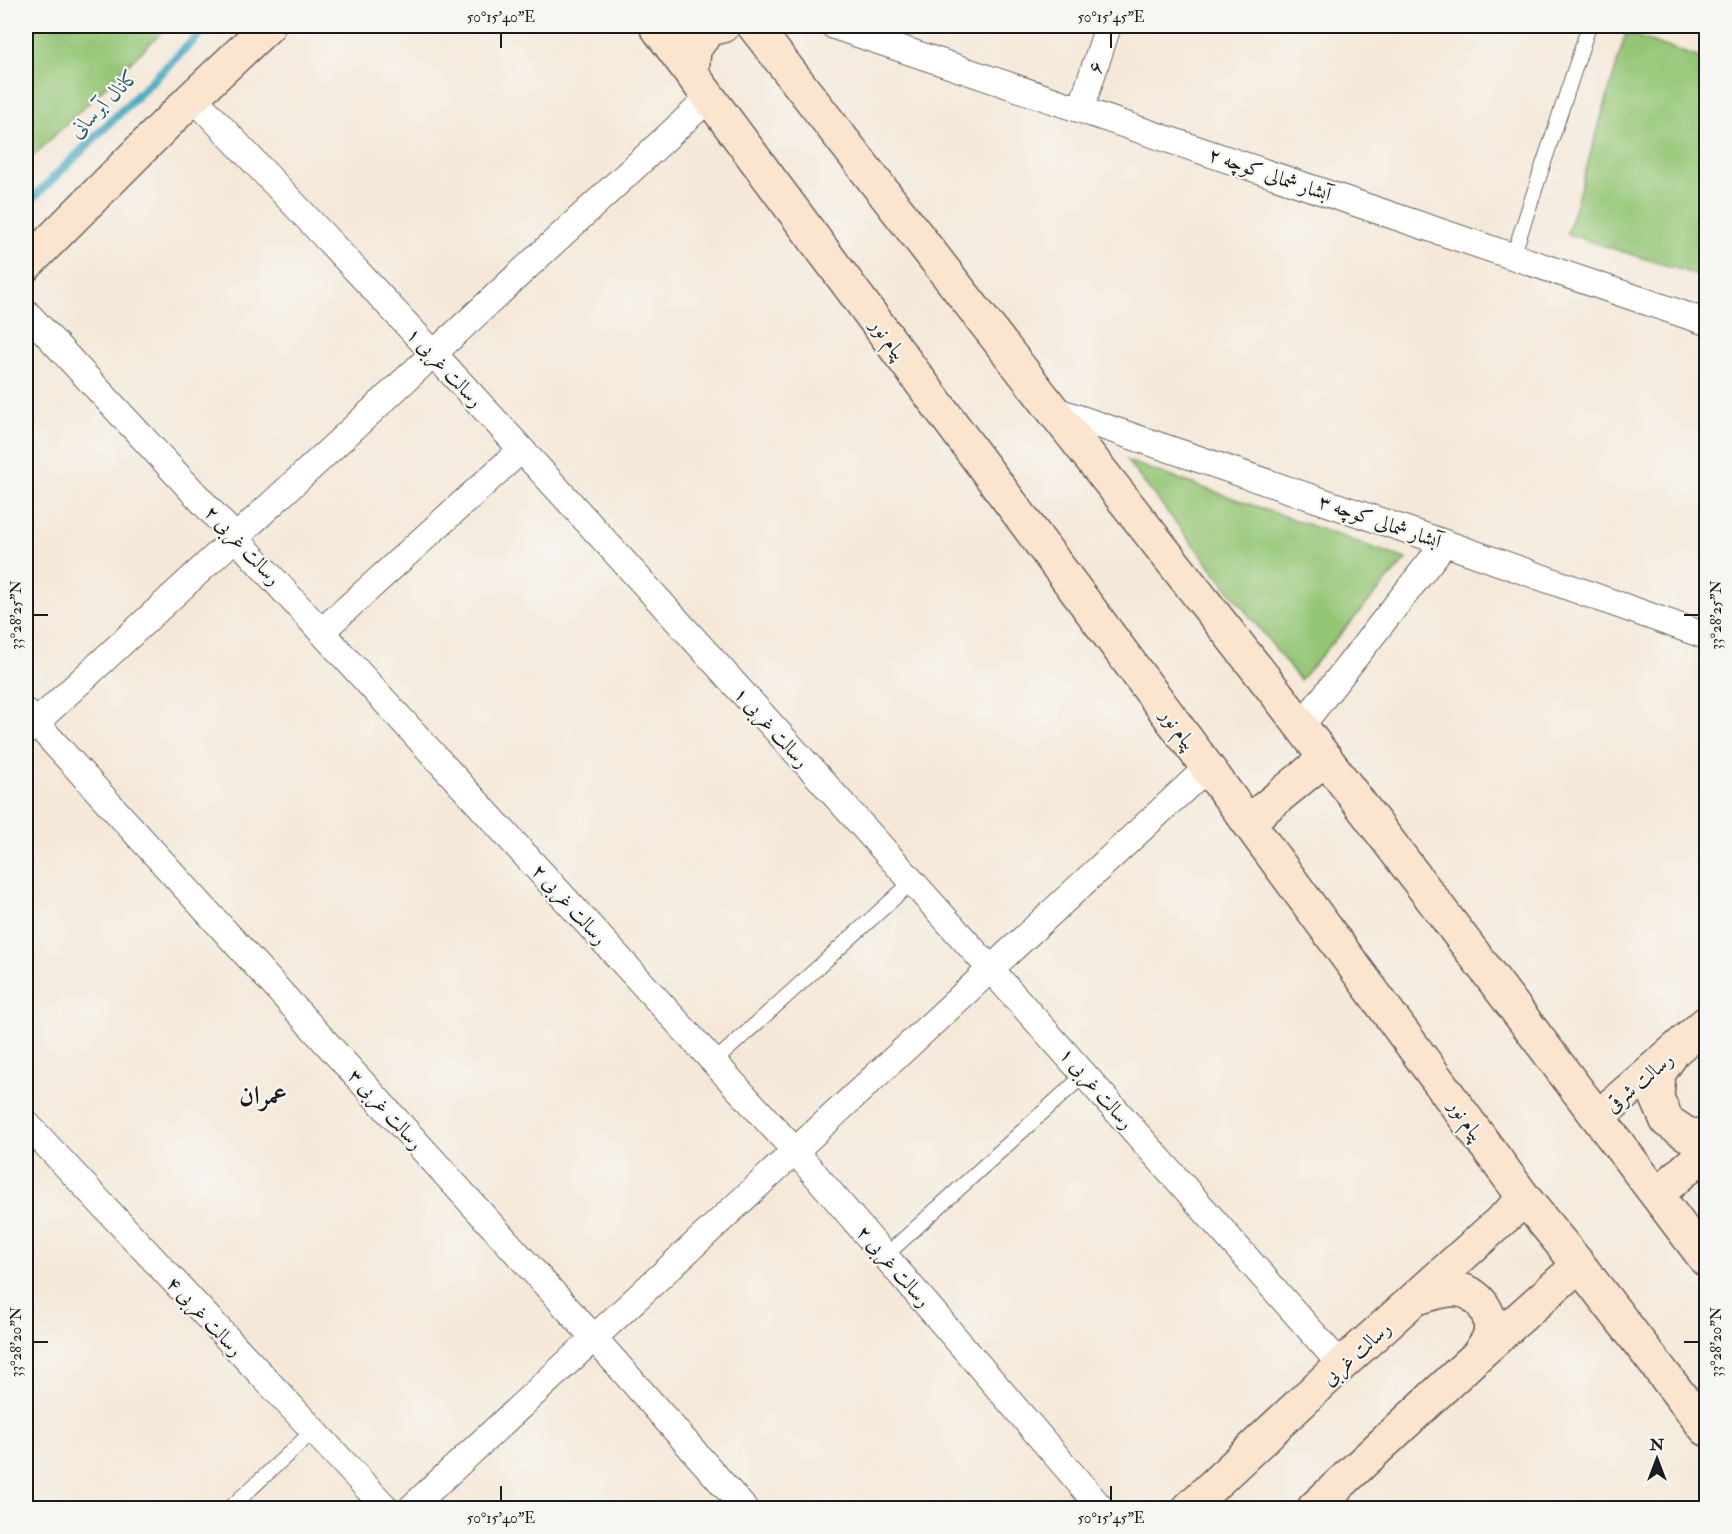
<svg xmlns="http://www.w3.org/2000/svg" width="1732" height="1534" viewBox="0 0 1732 1534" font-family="'IM FELL Double Pica',Amiri,serif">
<rect width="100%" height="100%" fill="#f6f6f2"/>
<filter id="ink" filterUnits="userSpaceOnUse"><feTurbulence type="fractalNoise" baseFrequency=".0167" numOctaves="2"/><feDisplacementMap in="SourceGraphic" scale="12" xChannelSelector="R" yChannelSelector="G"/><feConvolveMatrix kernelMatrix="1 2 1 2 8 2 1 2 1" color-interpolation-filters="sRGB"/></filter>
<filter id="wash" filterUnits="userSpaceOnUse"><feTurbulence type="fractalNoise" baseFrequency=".008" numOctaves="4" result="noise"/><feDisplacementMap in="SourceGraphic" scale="24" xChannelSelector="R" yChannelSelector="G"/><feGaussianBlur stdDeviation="1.35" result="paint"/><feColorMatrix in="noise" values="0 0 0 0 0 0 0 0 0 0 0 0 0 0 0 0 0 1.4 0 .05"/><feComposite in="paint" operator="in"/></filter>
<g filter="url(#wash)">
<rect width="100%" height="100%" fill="#f5e8d8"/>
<path fill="#95c676" stroke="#587149" stroke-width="1.5" d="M 26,26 L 168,26 L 26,163 Z
M 1626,33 L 1706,60 L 1706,278 L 1567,234 Z
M 1127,461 L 1406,559 L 1300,680 Z"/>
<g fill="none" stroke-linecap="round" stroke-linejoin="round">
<path stroke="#41a9c1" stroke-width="9" d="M 26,205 L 208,26"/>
</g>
</g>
<g filter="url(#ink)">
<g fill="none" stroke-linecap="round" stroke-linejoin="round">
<defs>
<path id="lane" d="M 1513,256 L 1589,26
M 714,1062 L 913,881
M 885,1256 L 1085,1074
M 230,1508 L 313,1431"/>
<path id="street" d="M 834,26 L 1706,322
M 193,97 C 274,183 355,268 434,354 C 741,688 1042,1025 1341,1365
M 1081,109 L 1108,26
M 26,312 L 235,537 L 795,1151 L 1101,1508
M 1052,409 L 1445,543 L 1706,636
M 322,631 L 521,450
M 26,712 L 595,1339 L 744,1508
M 1301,726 L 1445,543
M 26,732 L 709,98
M 26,1123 L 386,1508
M 411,1508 C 678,1263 942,1014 1208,767"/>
<path id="secondary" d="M 656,26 L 1248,822 L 1525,1199 L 1579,1265 L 1706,1429
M 754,26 L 1052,409 L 1276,693 L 1706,1260
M 692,74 L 694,49 L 709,29 L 723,26
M 26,265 L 193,97 L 268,26
M 1248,822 L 1326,758
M 1670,1057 L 1659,1073 L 1657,1098 L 1667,1121 L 1688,1135 L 1706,1136
M 1599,1116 L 1706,1023
M 1657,1195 L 1706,1151
M 1417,1298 C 1431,1294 1445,1288 1459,1290 C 1480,1292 1497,1320 1488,1339 C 1485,1345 1481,1350 1478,1355
M 1189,1508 L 1341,1365 L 1525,1199
M 1314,1508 L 1478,1355 L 1579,1265"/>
</defs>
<use href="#lane" stroke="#68635e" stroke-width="16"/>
<use href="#street" stroke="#68635e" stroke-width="28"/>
<use href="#secondary" stroke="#68635e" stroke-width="36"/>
<use href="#lane" stroke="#fff" stroke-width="14"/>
<use href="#street" stroke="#fff" stroke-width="26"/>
<use href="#secondary" stroke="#fbe5cf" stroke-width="33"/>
</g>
</g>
<path fill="none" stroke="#1c1c1c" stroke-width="2" d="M 501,33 L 501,48M 1111,33 L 1111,48M 33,615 L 48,615M 1684,615 L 1699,615M 33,1342 L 48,1342M 1684,1342 L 1699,1342M 501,1486 L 501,1501M 1111,1486 L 1111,1501"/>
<g text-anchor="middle" stroke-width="4.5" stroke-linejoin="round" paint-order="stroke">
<g font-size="20" fill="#1c1c1c" stroke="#f6f6f2">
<text transform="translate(1095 67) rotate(-72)" y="7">۶</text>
<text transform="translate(1270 174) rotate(19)" y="7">آبشار شمالی کوچه ۲</text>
<text transform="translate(889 339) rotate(53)" y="7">پیام نور</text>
<text transform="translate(445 367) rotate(47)" y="7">رسالت غربی ۱</text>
<text transform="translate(1380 521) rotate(19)" y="7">آبشار شمالی کوچه ۳</text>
<text transform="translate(243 545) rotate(47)" y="7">رسالت غربی ۲</text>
<text transform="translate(772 727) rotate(48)" y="7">رسالت غربی ۱</text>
<text transform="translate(1179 729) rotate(53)" y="7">پیام نور</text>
<text transform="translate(570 904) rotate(48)" y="7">رسالت غربی ۲</text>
<text transform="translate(1639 1082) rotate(-40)" y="7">رسالت شرقی</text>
<text transform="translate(1097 1088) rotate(49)" y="7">رسالت غربی ۱</text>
<text transform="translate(386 1109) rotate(48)" y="7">رسالت غربی ۳</text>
<text transform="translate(1467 1120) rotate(54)" y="7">پیام نور</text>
<text transform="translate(894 1266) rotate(49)" y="7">رسالت غربی ۲</text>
<text transform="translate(205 1316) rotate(47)" y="7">رسالت غربی ۴</text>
<text transform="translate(1356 1353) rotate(-42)" y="7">رسالت غربی</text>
</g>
<g font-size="21" font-style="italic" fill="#2d5b66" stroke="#f6f6f2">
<text transform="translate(104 103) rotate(-45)" y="7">کانال آبرسانی</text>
</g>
<g font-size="26" font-weight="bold" fill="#1c1c1c" stroke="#f6f6f2">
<text x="263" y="1104">عمران</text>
</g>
</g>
<rect width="1732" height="1534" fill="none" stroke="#f6f6f2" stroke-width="66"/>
<g transform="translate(1657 1459)" stroke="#f6f6f2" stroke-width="4.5" paint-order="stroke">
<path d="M0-4.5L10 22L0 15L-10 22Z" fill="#1c1c1c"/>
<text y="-9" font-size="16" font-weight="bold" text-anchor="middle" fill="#1c1c1c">N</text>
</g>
<rect x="33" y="33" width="1666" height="1468" fill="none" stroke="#1c1c1c" stroke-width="2"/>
<g font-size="15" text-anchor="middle" fill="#1c1c1c">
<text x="501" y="22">50°15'40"E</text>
<text x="1111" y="22">50°15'45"E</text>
<text transform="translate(16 615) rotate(-90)" y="5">33°28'25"N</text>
<text transform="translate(1716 615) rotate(-90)" y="5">33°28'25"N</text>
<text transform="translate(16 1342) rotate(-90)" y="5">33°28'20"N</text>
<text transform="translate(1716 1342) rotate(-90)" y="5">33°28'20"N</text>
<text x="501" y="1523">50°15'40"E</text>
<text x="1111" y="1523">50°15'45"E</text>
</g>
</svg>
